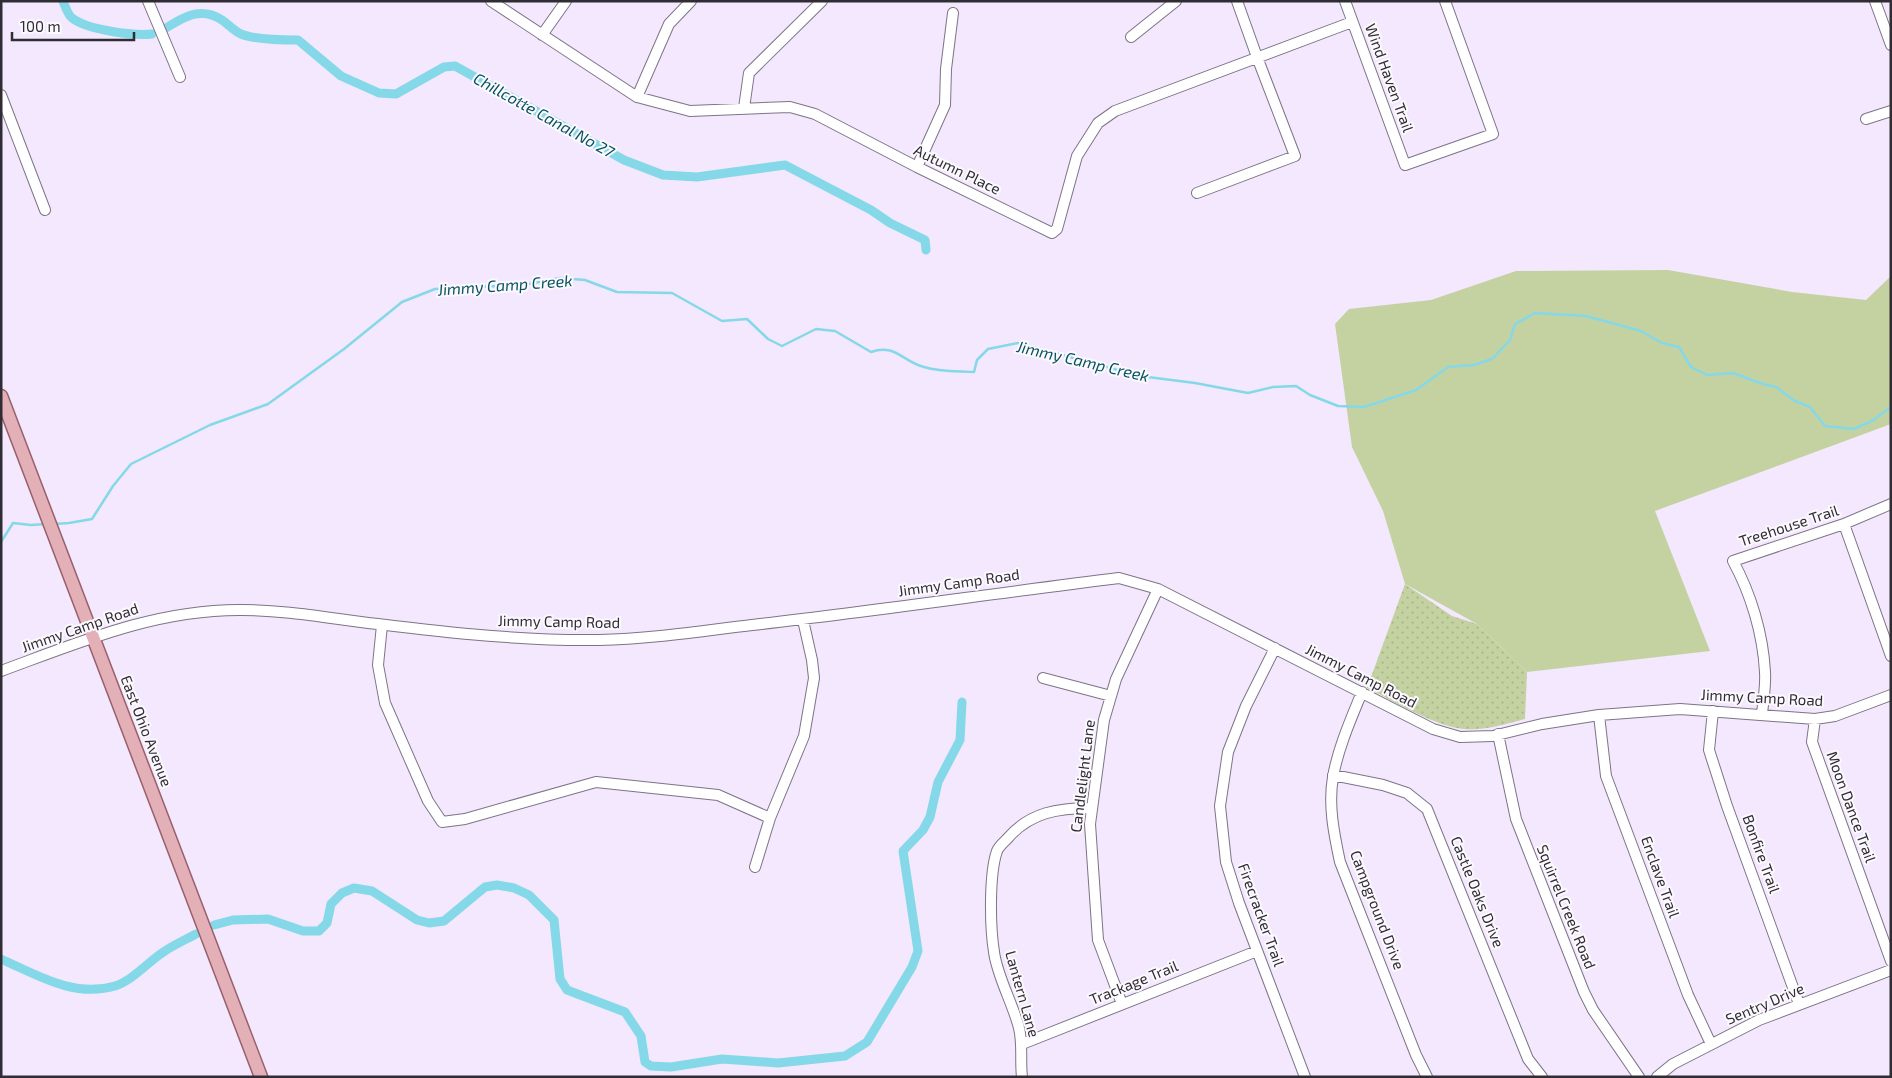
<svg xmlns="http://www.w3.org/2000/svg" width="1892" height="1078" viewBox="0 0 1892 1078" font-family="'Exo 2',sans-serif">
<defs>
<pattern id="park-dots" width="8" height="8" patternUnits="userSpaceOnUse" patternTransform="scale(1.25)"><rect width="8" height="8" fill="#c4d2a2"/><path d="M2 2h.1M6 6h.1" fill="none" stroke="#a9b48c" stroke-width="1.8" stroke-linecap="round"/></pattern>
</defs>
<rect width="100%" height="100%" fill="#f3e8fd"/>
<path fill="#c4d2a2" d="M 1668,270 L 1792,292 L 1866,300 L 1891,276 L 1891,424 L 1655,511 L 1710,651 L 1527,672 L 1477,624 L 1405,584 L 1383,511 L 1352,447 L 1335,324 L 1349,309 L 1431,300 L 1516,271 Z"/>
<path fill="url(#park-dots)" d="M 1405,584 L 1452,616 L 1477,624 L 1527,672 L 1525,719 C 1505,724 1484,731 1464,729 C 1434,726 1394,701 1367,688 Z"/>
<g fill="none" stroke-linecap="round" stroke-linejoin="round">
<path stroke="#85d8e8" stroke-width="2.5" d="M 1891,360 L 1891,365
M 54,524 L 69,523 L 92,519 L 113,486 L 131,464 L 210,425 L 268,404 L 344,349 L 402,302 L 435,289 L 523,285 L 560,278 L 585,280 L 617,292 L 672,293 L 722,321 L 747,319 L 768,339 L 782,346 L 816,329 L 835,331 L 871,352 C 895,343 903,362 924,367 C 940,372 957,371 974,372 L 977,360 L 988,349 L 1018,343 L 1140,376 L 1195,383 L 1248,393 L 1273,387 L 1296,386 L 1310,395 L 1338,406 L 1364,407 L 1416,390 L 1448,367 L 1474,365 L 1492,359 L 1510,340 L 1515,324 L 1535,313 L 1586,316 L 1641,331 L 1662,343 L 1679,347 L 1691,367 L 1707,375 L 1733,373 L 1760,383 L 1776,387 L 1795,401 L 1810,407 L 1825,426 L 1854,429 L 1872,421 L 1891,407
M 1,542 L 13,523 L 31,525 L 46,524"/>
<path stroke="#85d8e8" stroke-width="9" d="M 63,1 C 65,6 68,15 72,18 C 87,30 134,36 152,34
M 166,28 C 184,17 201,6 222,20 C 228,24 234,31 241,34 C 255,40 283,40 298,40 L 341,76 L 379,93 L 396,94 L 444,67 L 455,66 L 624,160 L 663,175 L 697,177 L 785,165 L 871,210 L 890,223 L 925,240 L 926,250
M 214,925 L 233,920 L 268,919 L 303,931 L 319,931 L 327,923 L 331,904 L 342,893 L 354,888 L 372,891 L 417,920 L 429,923 L 444,921 L 485,887 L 497,885 L 514,888 L 529,895 L 554,920 L 560,979 L 567,990 L 625,1012 L 641,1036 L 645,1062 L 651,1066 L 671,1067 L 722,1059 L 778,1063 L 845,1056 L 867,1042 L 912,967 L 918,951 L 903,851 L 923,830 L 930,817 L 938,782 L 960,740 L 962,702
M 1,959 C 37,975 74,998 115,986 C 133,980 147,963 162,953 C 173,945 185,940 196,934"/>
<defs>
<path id="minor" d="M 148,1 L 180,77
M 491,1 L 637,97 L 690,111 L 790,107 L 815,114 L 917,167 L 1052,233 L 1057,229 L 1077,156 L 1098,123 L 1115,111 L 1352,22
M 1345,1 L 1405,165 L 1493,134 L 1445,1
M 1875,1 L 1891,45
M 542,35 L 566,1
M 1131,37 L 1176,1
M 1,95 L 45,210
M 637,97 L 669,24 L 691,1
M 744,108 L 749,73 L 822,1
M 1866,119 L 1891,111
M 917,167 L 945,105 L 946,69 L 953,13
M 1197,193 L 1295,156 L 1257,57 L 1237,1
M 1844,524 L 1891,656
M 382,625 L 378,665 L 385,703 L 428,801 L 442,822 L 465,819 L 596,782 L 718,795 L 770,818 L 804,736 L 814,678 L 812,660 L 803,620
M 1275,648 L 1246,706 L 1228,752 L 1220,806 L 1226,862 L 1239,903 L 1305,1077
M 1,671 C 80,642 157,609 242,610 C 288,610 333,619 378,624 C 451,633 526,641 599,640 C 650,639 702,631 752,625 C 875,611 997,593 1119,578 L 1158,589 L 1433,729 L 1460,737 L 1493,736 L 1542,724 L 1599,715 L 1680,709 L 1815,719 L 1835,716 L 1891,695
M 1043,678 L 1111,696
M 1362,692 C 1351,719 1338,748 1333,777 C 1328,805 1334,834 1340,862 L 1416,1055 L 1427,1077
M 1713,711 L 1709,750 L 1727,806 L 1799,1004
M 1599,715 L 1606,776 L 1688,995 L 1711,1044
M 1762,715 C 1763,701 1766,686 1765,672 C 1763,634 1751,594 1733,561 L 1844,524 L 1891,504
M 1815,719 L 1812,742 L 1891,961
M 1498,734 L 1516,819 L 1584,992 L 1593,1010 L 1639,1077
M 1333,775 L 1383,785 L 1407,793 L 1427,809 L 1528,1059 L 1542,1077
M 755,867 L 770,818
M 1122,1004 L 1098,940 L 1090,824 L 1104,720 L 1116,679 L 1158,589
M 1022,1044 L 1257,951
M 1022,1077 C 1020,1060 1023,1044 1019,1028 C 1013,1004 997,976 994,952 C 990,927 989,874 997,851 C 999,846 1004,842 1007,839 C 1030,812 1058,808 1092,808
M 1657,1077 L 1673,1064 L 1759,1020 L 1891,970"/>
<path id="major" d="M 1,396 L 261,1077"/>
</defs>
<use href="#minor" stroke="#7d7486" stroke-width="12"/>
<use href="#major" stroke="#98606b" stroke-width="15"/>
<use href="#minor" stroke="#fff" stroke-width="10"/>
<use href="#major" stroke="#e3b0b8" stroke-width="12"/>
</g>
<g text-anchor="middle" stroke-width="4" stroke-linejoin="round" paint-order="stroke">
<g font-size="15" fill="#302c34" stroke="#fcf9fe">
<text transform="translate(1389 78) rotate(70)" y="5">Wind Haven Trail</text>
<text transform="translate(957 170) rotate(26)" y="5">Autumn Place</text>
<text transform="translate(1789 526) rotate(-18)" y="5">Treehouse Trail</text>
<text transform="translate(959 583) rotate(-8)" y="5">Jimmy Camp Road</text>
<text transform="translate(559 622) rotate(1)" y="5">Jimmy Camp Road</text>
<text transform="translate(80 628) rotate(-19)" y="5">Jimmy Camp Road</text>
<text transform="translate(1361 676) rotate(27)" y="5">Jimmy Camp Road</text>
<text transform="translate(1762 698) rotate(3)" y="5">Jimmy Camp Road</text>
<text transform="translate(146 731) rotate(69)" y="5">East Ohio Avenue</text>
<text transform="translate(1083 776) rotate(-83)" y="5">Candlelight Lane</text>
<text transform="translate(1851 807) rotate(70)" y="5">Moon Dance Trail</text>
<text transform="translate(1761 854) rotate(70)" y="5">Bonfire Trail</text>
<text transform="translate(1660 877) rotate(70)" y="5">Enclave Trail</text>
<text transform="translate(1477 892) rotate(68)" y="5">Castle Oaks Drive</text>
<text transform="translate(1566 907) rotate(68)" y="5">Squirrel Creek Road</text>
<text transform="translate(1377 910) rotate(69)" y="5">Campground Drive</text>
<text transform="translate(1261 915) rotate(70)" y="5">Firecracker Trail</text>
<text transform="translate(1134 983) rotate(-22)" y="5">Trackage Trail</text>
<text transform="translate(1022 994) rotate(74)" y="5">Lantern Lane</text>
<text transform="translate(1765 1004) rotate(-23)" y="5">Sentry Drive</text>
</g>
<g font-size="16" font-style="italic" fill="#06525e" stroke="#fcf9fe">
<text transform="translate(544 115) rotate(29)" y="6">Chillcotte Canal No 27</text>
<text transform="translate(505 285) rotate(-4)" y="6">Jimmy Camp Creek</text>
<text transform="translate(1083 361) rotate(13)" y="6">Jimmy Camp Creek</text>
</g>
</g>
<rect width="1892" height="1078" fill="none" stroke="#302c34" stroke-width="5"/>
<path d="M12 32v8h122v-8" fill="none" stroke="#302c34" stroke-width="2.5"/>
<text x="20" y="32" font-size="15" fill="#302c34" stroke="#fcf9fe" stroke-width="4" paint-order="stroke">100 m</text>
</svg>
